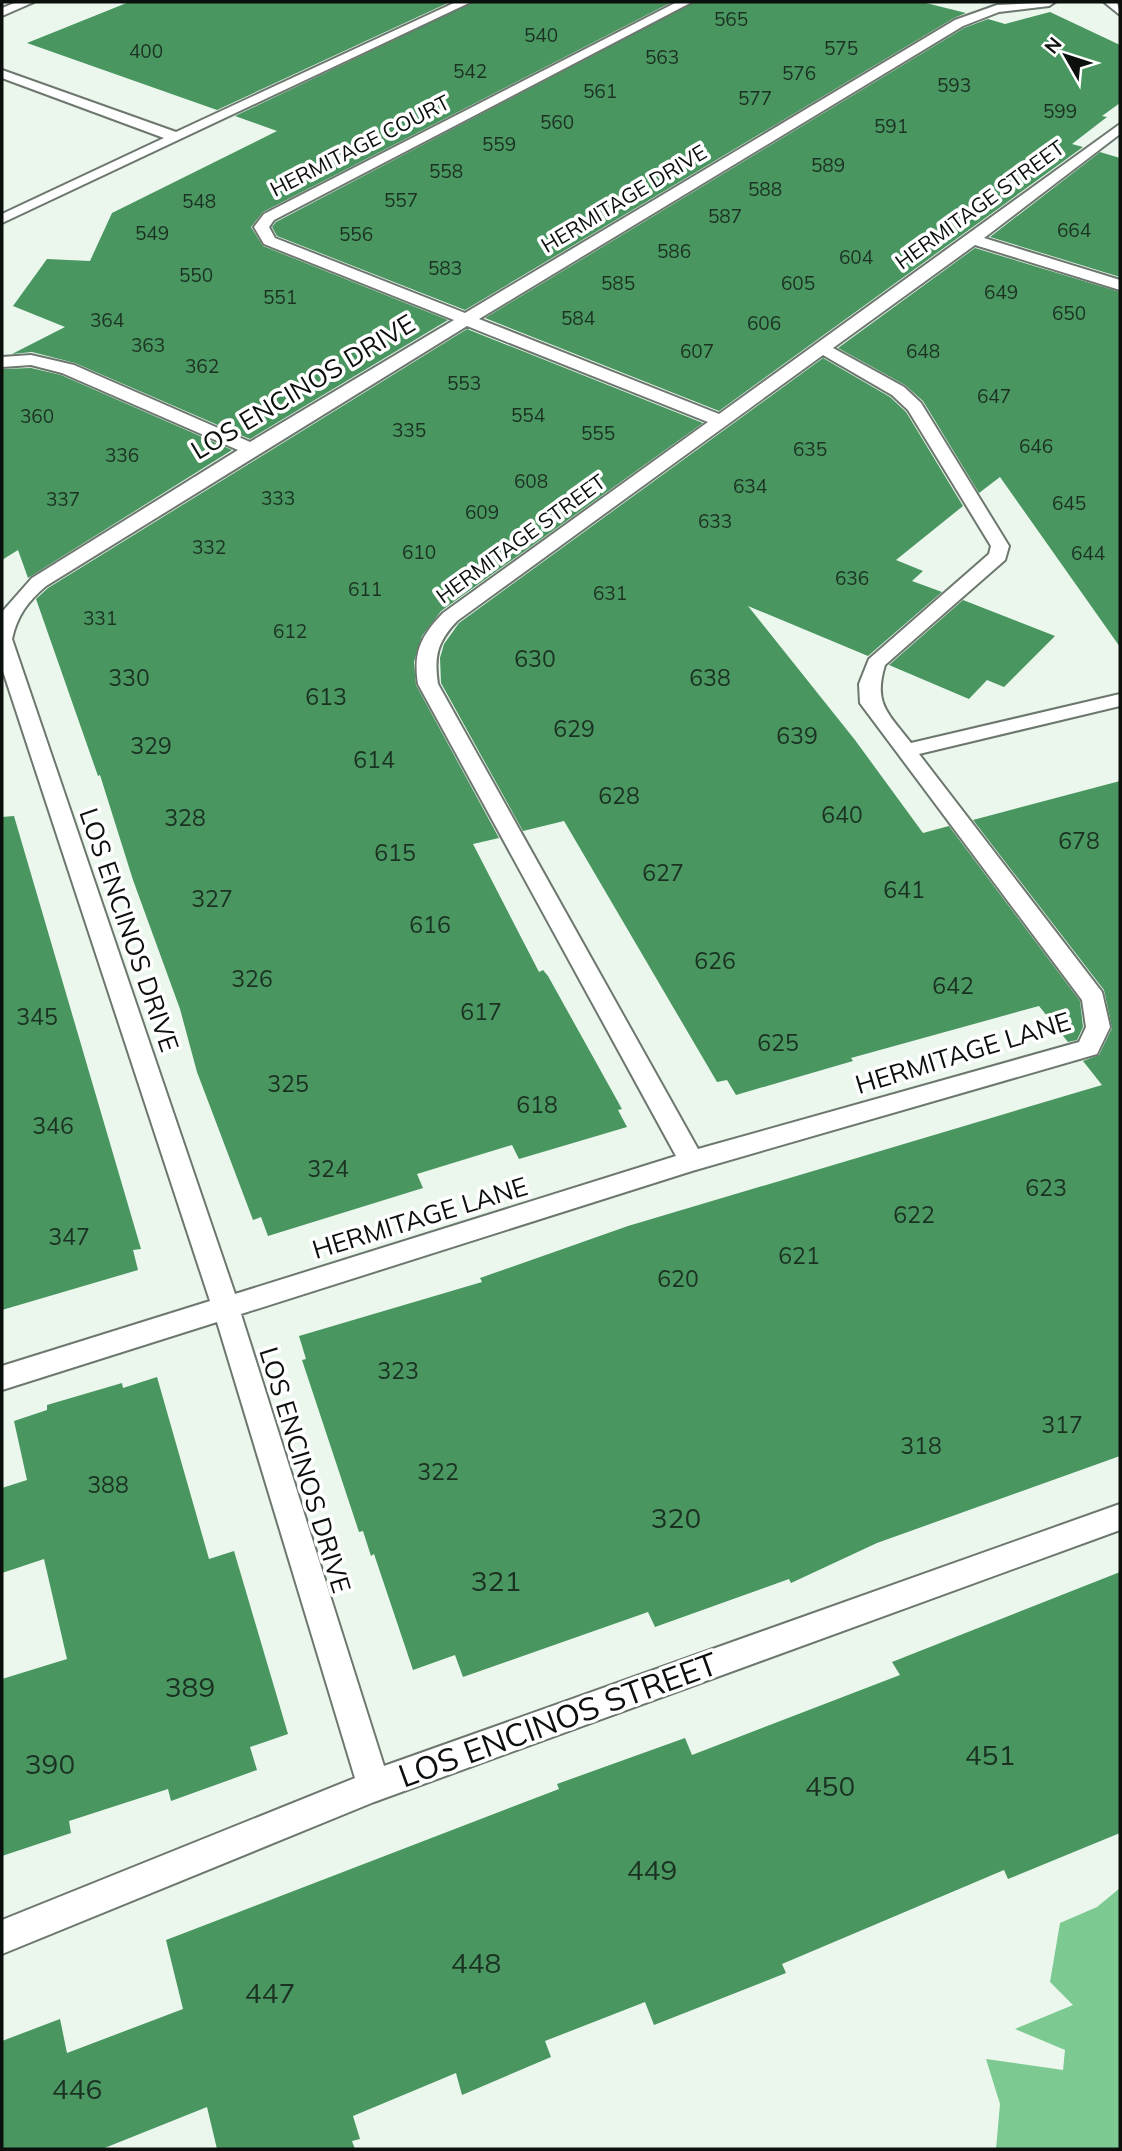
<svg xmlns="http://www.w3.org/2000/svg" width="1122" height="2151" viewBox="0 0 1122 2151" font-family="Mulish,sans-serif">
<rect width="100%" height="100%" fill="#ebf7ed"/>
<path fill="#7cca91" d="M 1120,1888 L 1120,2149 L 996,2149 L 1000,2104 L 986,2059 L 1063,2070 L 1065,2050 L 1015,2029 L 1073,2005 L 1050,1982 L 1060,1923 L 1097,1907 Z"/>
<path fill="#499660" d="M 129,2 L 450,2 L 217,110 L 27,43 Z
M 473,2 L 672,2 L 263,212 L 251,227 L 263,246 L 448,320 L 250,439 L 75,363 L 32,352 L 12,354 L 65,327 L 13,306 L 47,259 L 90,261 L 112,213 L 277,131 L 235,116 Z
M 694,2 L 922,2 L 966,13 L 954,18 L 465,310 L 277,236 L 272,227 L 276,222 Z
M 1050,12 L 1120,45 L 1120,103 L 1102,116 L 1107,117 L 1072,144 L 1083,147 L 719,411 L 485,318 L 964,28 L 988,19 L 1005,24 Z
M 1100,152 L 1120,158 L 1120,277 L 990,237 Z
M 975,248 L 1120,292 L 1120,647 L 1000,477 L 979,493 L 923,401 L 905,385 L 838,348 Z
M 467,329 L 703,423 L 441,611 L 422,636 L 414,662 L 416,685 L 499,838 L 473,844 L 539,972 L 543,970 L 548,976 L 622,1109 L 618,1110 L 627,1127 L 519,1159 L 512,1145 L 417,1174 L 423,1188 L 268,1236 L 261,1217 L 253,1220 L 197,1072 L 180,1009 L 133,880 L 100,775 L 98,776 L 36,599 L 48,588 Z
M 823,358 L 890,397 L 906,412 L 963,506 L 896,560 L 923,571 L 912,581 L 942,592 L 868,656 L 748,606 L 855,740 L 923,833 L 949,826 L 1080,1001 L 1083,1027 L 1077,1040 L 1068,1042 L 1039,1006 L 851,1058 L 853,1061 L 736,1095 L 727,1080 L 717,1082 L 564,821 L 523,831 L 441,683 L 440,658 L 444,644 L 459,623 Z
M 31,368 L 61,375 L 232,450 L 28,578 L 18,550 L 2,560 L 2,369 Z
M 963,600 L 1055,636 L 1004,687 L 987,680 L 969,699 L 889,665 Z
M 1120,781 L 1120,1456 L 877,1543 L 791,1583 L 789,1579 L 655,1627 L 648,1612 L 463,1677 L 455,1655 L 413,1670 L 374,1554 L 371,1556 L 363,1531 L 359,1532 L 302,1360 L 306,1359 L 299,1336 L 482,1282 L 480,1278 L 628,1226 L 1102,1085 L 1083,1061 L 1099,1055 L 1112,1028 L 1104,990 L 973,820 Z
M 14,816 L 141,1249 L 133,1250 L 138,1270 L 2,1310 L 2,817 Z
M 157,1377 L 209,1559 L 234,1551 L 288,1734 L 250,1747 L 257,1770 L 171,1801 L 168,1789 L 69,1821 L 71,1833 L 2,1856 L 2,1679 L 67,1659 L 44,1559 L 2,1573 L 2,1488 L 27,1480 L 14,1421 L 47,1410 L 47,1405 L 122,1383 L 123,1388 Z
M 1120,1572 L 1120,1833 L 1008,1879 L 1004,1870 L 782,1964 L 786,1973 L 654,2025 L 645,2002 L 545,2041 L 551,2057 L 462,2095 L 456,2073 L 353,2116 L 360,2139 L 352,2141 L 355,2149 L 217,2149 L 207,2107 L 102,2149 L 2,2149 L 2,2041 L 60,2019 L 67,2053 L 183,2009 L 166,1940 L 559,1789 L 557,1784 L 685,1738 L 692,1755 L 900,1675 L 892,1662 Z"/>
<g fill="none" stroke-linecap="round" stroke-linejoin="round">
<defs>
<path id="lane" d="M 17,2 L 34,2 L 2,16 L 2,8 Z
M 456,2 L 471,2 L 2,223 L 2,214 L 164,138 L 2,78 L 2,70 L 176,132 Z
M 677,2 L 692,2 L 274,220 L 269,227 L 275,238 L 465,313 L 955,20 L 997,5 L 1055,2 L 1049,6 L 999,12 L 963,26 L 479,319 L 719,414 L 1120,124 L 1120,134 L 984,238 L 1120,280 L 1120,290 L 975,245 L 833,348 L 904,387 L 921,403 L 1009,546 L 1005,560 L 885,665 C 873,704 888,713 911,743 L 1120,694 L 1120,706 L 919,754 L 1102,992 L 1110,1027 L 1097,1054 L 692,1171 L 241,1314 L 384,1766 L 1120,1504 L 1120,1530 L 374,1802 L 2,1954 L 2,1920 L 355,1778 L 217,1322 L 2,1390 L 2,1366 L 210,1301 L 2,668 L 2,612 L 32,578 L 238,450 L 62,373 L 31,365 L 2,367 L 2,357 L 31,355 L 74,365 L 250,442 L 454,320 L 264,244 L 254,227 L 264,214 ZM 467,326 L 708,422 L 443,613 C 421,636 413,652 418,684 L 676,1156 L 235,1294 L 12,639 C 17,616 28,601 46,586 ZM 823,355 L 892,395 L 908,410 L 991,546 L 989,554 L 869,659 L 859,684 L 860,703 L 1082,1000 L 1086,1027 L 1079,1042 L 698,1149 L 438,684 C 434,656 437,642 457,621 Z
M 1104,2 L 1117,2 L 1120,15 Z"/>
</defs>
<use href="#lane" stroke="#6c776e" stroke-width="4"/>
<use href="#lane" fill="#fff" fill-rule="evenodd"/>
</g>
<g text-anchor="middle" stroke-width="7" stroke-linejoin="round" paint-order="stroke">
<g font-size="19" fill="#1b3222">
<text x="731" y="26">565</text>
<text x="541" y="42">540</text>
<text x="841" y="55">575</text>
<text x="146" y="58">400</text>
<text x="662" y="64">563</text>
<text x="470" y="78">542</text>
<text x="799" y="80">576</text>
<text x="954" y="92">593</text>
<text x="600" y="98">561</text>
<text x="755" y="105">577</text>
<text x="1060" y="118">599</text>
<text x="557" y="129">560</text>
<text x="891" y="133">591</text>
<text x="499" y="151">559</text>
<text x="828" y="172">589</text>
<text x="446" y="178">558</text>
<text x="765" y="196">588</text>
<text x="401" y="207">557</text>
<text x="199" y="208">548</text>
<text x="725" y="223">587</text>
<text x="1074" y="237">664</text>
<text x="152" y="240">549</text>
<text x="356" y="241">556</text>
<text x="674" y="258">586</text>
<text x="856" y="264">604</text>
<text x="445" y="275">583</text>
<text x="196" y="282">550</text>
<text x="618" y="290">585</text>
<text x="798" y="290">605</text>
<text x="1001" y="299">649</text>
<text x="280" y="304">551</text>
<text x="1069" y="320">650</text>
<text x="578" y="325">584</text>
<text x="107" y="327">364</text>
<text x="764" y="330">606</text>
<text x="148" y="352">363</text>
<text x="697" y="358">607</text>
<text x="923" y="358">648</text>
<text x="202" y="373">362</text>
<text x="464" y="390">553</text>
<text x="994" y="403">647</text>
<text x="528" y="422">554</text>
<text x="37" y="423">360</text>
<text x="409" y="437">335</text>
<text x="598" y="440">555</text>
<text x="1036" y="453">646</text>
<text x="810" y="456">635</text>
<text x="122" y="462">336</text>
<text x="531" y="488">608</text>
<text x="750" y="493">634</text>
<text x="278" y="505">333</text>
<text x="63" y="506">337</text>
<text x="1069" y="510">645</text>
<text x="482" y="519">609</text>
<text x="715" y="528">633</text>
<text x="209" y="554">332</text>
<text x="419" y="559">610</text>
<text x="1088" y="560">644</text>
<text x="852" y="585">636</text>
<text x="365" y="596">611</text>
<text x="610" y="600">631</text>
<text x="100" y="625">331</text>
<text x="290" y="638">612</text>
</g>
<g font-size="21" fill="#0c100d" stroke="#fff">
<text transform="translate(360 146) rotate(-27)" y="7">HERMITAGE COURT</text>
<text transform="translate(624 199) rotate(-31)" y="7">HERMITAGE DRIVE</text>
<text transform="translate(980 205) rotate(-36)" y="7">HERMITAGE STREET</text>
<text transform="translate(521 539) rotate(-36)" y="7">HERMITAGE STREET</text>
</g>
<g font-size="23" fill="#1b3222">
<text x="535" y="667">630</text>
<text x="129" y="686">330</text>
<text x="710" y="686">638</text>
<text x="326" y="705">613</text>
<text x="574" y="737">629</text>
<text x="797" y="744">639</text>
<text x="151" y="754">329</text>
<text x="374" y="768">614</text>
<text x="619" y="804">628</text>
<text x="842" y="823">640</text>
<text x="185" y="826">328</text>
<text x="1079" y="849">678</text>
<text x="395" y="861">615</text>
<text x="663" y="881">627</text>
<text x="904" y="898">641</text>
<text x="212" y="907">327</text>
<text x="430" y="933">616</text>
<text x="715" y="969">626</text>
<text x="252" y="987">326</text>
<text x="953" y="994">642</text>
<text x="481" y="1020">617</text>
<text x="37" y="1025">345</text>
<text x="778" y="1051">625</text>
<text x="288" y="1092">325</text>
<text x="537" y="1113">618</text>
<text x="53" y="1134">346</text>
<text x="328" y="1177">324</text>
<text x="1046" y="1196">623</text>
<text x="914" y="1223">622</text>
<text x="69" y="1245">347</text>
<text x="799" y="1264">621</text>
<text x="678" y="1287">620</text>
<text x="398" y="1379">323</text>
<text x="1062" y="1433">317</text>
<text x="921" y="1454">318</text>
<text x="438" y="1480">322</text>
<text x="108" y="1493">388</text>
</g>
<g font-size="26" fill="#0c100d" stroke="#fff">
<text transform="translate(303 387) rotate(-31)" y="9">LOS ENCINOS DRIVE</text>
<text transform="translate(129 930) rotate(71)" y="9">LOS ENCINOS DRIVE</text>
<text transform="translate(963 1053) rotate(-17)" y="9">HERMITAGE LANE</text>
<text transform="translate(420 1218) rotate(-17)" y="9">HERMITAGE LANE</text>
<text transform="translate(305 1470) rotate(73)" y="9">LOS ENCINOS DRIVE</text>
</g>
<g font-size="28" fill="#1b3222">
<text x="676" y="1528">320</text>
<text x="496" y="1591">321</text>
<text x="190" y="1697">389</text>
<text x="990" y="1765">451</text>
<text x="50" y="1774">390</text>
<text x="830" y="1796">450</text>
<text x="652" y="1880">449</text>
<text x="476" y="1973">448</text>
<text x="270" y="2003">447</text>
<text x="77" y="2099">446</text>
</g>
<g font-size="32" fill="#0c100d" stroke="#fff">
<text transform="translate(558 1720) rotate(-20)" y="11">LOS ENCINOS STREET</text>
</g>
</g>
<rect width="1122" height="2151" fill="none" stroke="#0c100d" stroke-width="7"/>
<g transform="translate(1066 56) rotate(309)" stroke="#ffffff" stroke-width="5" paint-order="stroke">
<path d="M0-5L12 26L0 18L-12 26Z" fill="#0c100d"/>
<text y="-10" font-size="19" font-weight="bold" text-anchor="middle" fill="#0c100d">N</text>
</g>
</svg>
